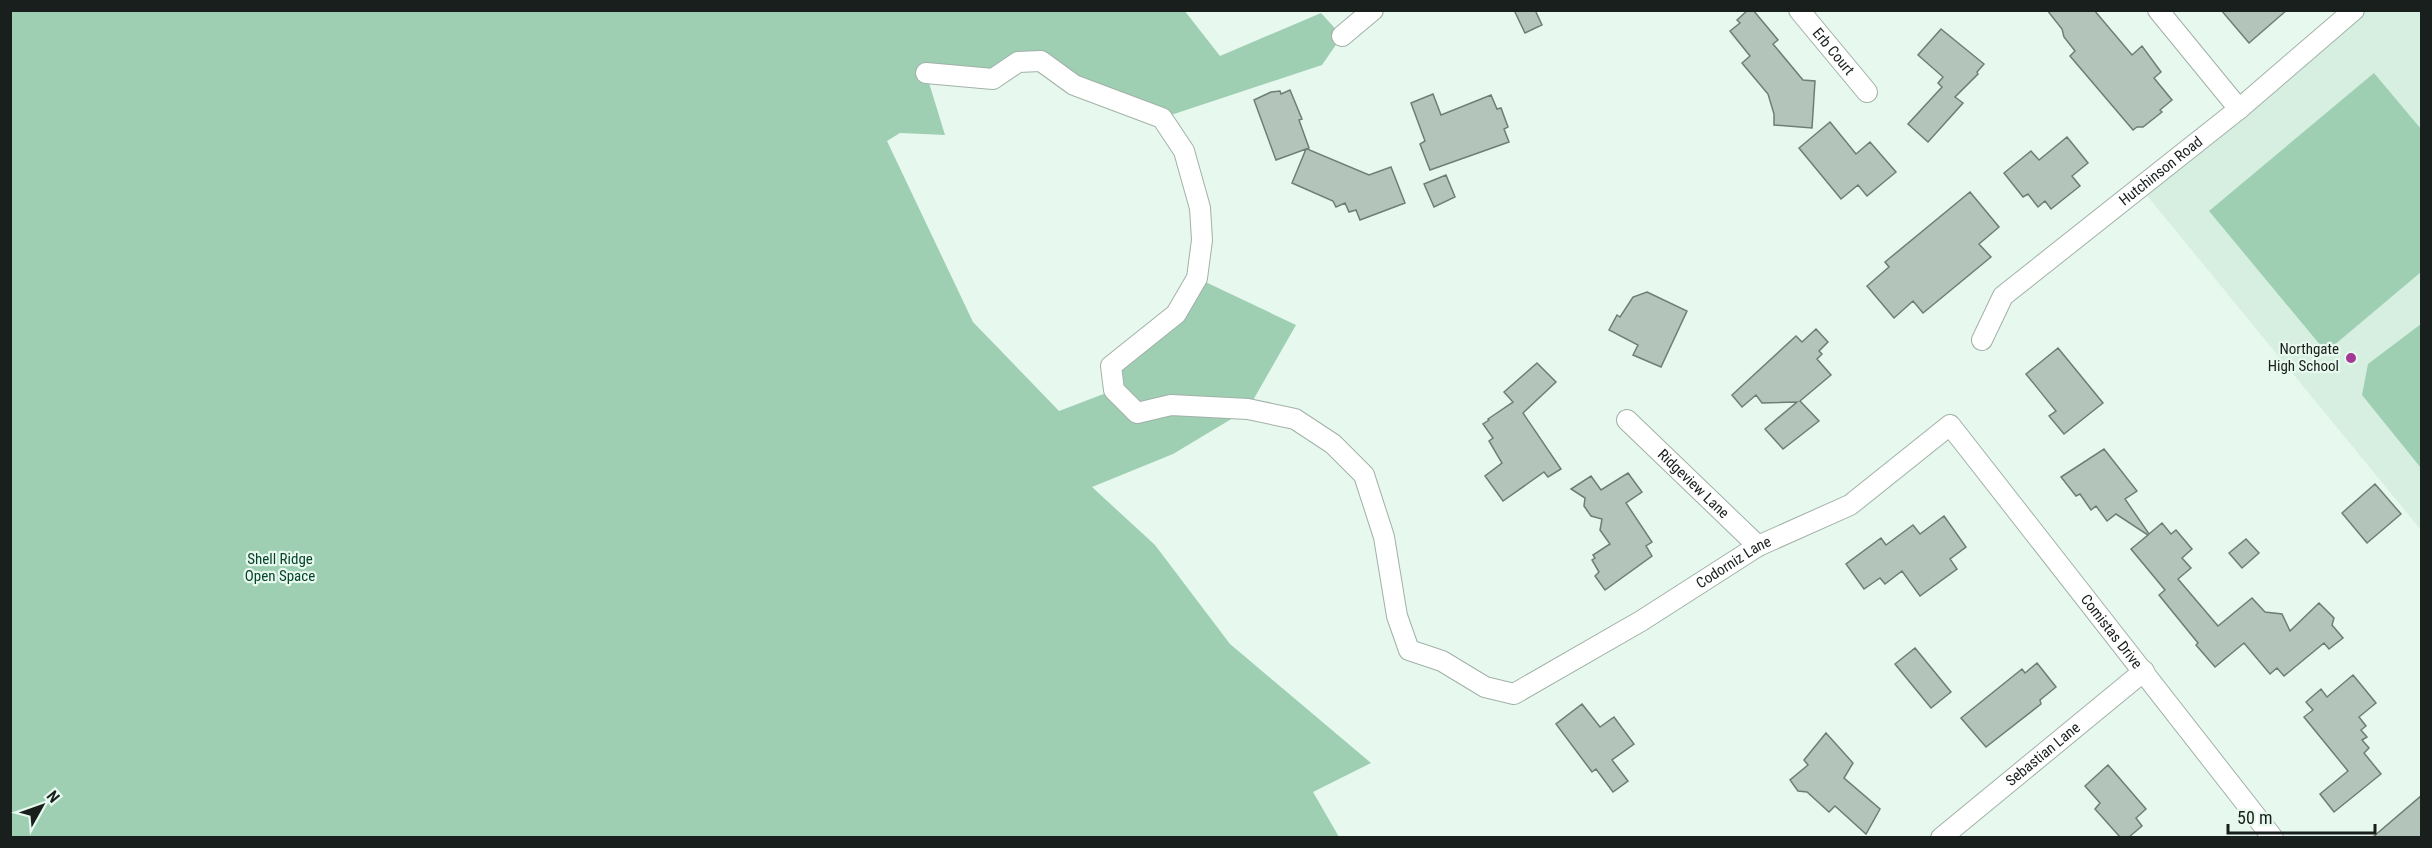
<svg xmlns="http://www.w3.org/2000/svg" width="2432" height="848" viewBox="0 0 2432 848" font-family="'Roboto Condensed',sans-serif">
<rect width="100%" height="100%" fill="#e7f8ee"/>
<path fill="#d6efe0" d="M 2354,11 L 2421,11 L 2421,530 L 2140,187 Z"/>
<path fill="#9ecfb3" d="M 1184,10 L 1220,56 L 1321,13 L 1342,36 L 1322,65 L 1162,118 L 1041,61 L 993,79 L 926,73 L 945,135 L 900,133 L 887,141 L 973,322 L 1059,411 L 1114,390 L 1111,366 L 1176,314 L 1197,278 L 1296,325 L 1248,409 L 1173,454 L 1092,487 L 1155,545 L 1230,644 L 1371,763 L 1313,792 L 1339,837 L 11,837 L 10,11 Z
M 2374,73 L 2421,129 L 2421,272 L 2326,352 L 2209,211 Z
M 2421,324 L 2421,468 L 2362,395 L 2368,364 Z"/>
<path fill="#b3c4ba" stroke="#6f7e75" stroke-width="1.5" d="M 1514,10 L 1535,10 L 1542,25 L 1525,33 Z
M 1748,10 L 1753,10 L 1778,40 L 1773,44 L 1803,80 L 1815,81 L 1812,128 L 1774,125 L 1774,114 L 1768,94 L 1742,63 L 1750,56 L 1730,31 L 1740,23 L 1737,20 Z
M 2047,10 L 2094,10 L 2132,55 L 2142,46 L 2161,72 L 2154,78 L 2172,100 L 2160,110 L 2162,112 L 2143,127 L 2137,127 L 2133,130 L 2070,56 L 2075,51 L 2064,37 L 2062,29 Z
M 2221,10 L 2287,10 L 2249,43 Z
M 1941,29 L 1984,64 L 1977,72 L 1978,74 L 1955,97 L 1963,103 L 1928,142 L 1908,124 L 1942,87 L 1938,83 L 1943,77 L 1918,55 Z
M 1290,90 L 1302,119 L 1299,120 L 1309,148 L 1307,149 L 1369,175 L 1391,167 L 1405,203 L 1360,220 L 1356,210 L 1349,212 L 1345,203 L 1336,207 L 1333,201 L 1292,183 L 1306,149 L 1276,160 L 1254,100 L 1271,92 L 1280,91 L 1281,94 Z
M 1433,94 L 1441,115 L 1491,95 L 1497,109 L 1501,108 L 1508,127 L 1504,129 L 1509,142 L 1430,170 L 1420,144 L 1425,141 L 1411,103 Z
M 1830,122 L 1856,154 L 1870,142 L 1896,172 L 1867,196 L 1858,185 L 1841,199 L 1799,148 Z
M 2067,137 L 2088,163 L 2072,176 L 2080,186 L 2051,209 L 2045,201 L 2038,207 L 2028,194 L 2023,197 L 2004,173 L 2031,151 L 2039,160 Z
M 1446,175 L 1455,197 L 1434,207 L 1424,184 Z
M 1970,192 L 1999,227 L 1979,244 L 1991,257 L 1923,313 L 1913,301 L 1894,318 L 1867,286 L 1889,267 L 1885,262 Z
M 1647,292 L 1687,311 L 1661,367 L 1633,355 L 1638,345 L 1609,330 L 1617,315 L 1620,317 L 1633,297 Z
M 1816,329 L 1828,342 L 1819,351 L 1822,354 L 1817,359 L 1831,375 L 1800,401 L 1819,421 L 1783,449 L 1765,429 L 1797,402 L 1762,403 L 1756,395 L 1742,407 L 1732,395 L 1796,336 L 1802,342 Z
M 2058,348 L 2103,403 L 2064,434 L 2049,416 L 2056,411 L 2026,374 Z
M 1537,363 L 1556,382 L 1523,413 L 1561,469 L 1548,477 L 1544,472 L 1503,501 L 1485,476 L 1502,463 L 1489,441 L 1493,438 L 1483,424 L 1489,420 L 1488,419 L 1513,402 L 1504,392 Z
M 2104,449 L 2137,491 L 2125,499 L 2149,534 L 2162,523 L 2171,534 L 2176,530 L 2192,549 L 2182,558 L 2191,568 L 2178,579 L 2218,626 L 2252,598 L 2265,612 L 2282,614 L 2290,631 L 2319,603 L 2334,618 L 2332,625 L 2343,638 L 2329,649 L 2324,643 L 2284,676 L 2277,668 L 2270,674 L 2244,643 L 2215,667 L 2196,645 L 2198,643 L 2159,595 L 2165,590 L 2131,549 L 2148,535 L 2116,514 L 2107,521 L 2096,506 L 2091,510 L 2080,494 L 2076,496 L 2061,477 Z
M 1628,473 L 1642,492 L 1626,503 L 1652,542 L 1646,546 L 1652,556 L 1605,590 L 1595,576 L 1599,572 L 1592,560 L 1595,558 L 1593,555 L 1610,544 L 1600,530 L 1602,519 L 1591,516 L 1584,506 L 1585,498 L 1571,489 L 1591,476 L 1601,490 Z
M 2375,484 L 2401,514 L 2367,543 L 2342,513 Z
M 1944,516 L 1966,547 L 1950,559 L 1957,569 L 1920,596 L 1902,571 L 1885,584 L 1880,578 L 1864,589 L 1846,564 L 1881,538 L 1886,545 L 1913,525 L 1920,534 Z
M 2246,539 L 2259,553 L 2242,568 L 2229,553 Z
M 1915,648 L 1951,692 L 1931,708 L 1895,664 Z
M 2037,663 L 2056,687 L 2040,700 L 2041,704 L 1986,747 L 1961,718 L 2022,669 L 2025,673 Z
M 2353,675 L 2376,703 L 2359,717 L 2366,726 L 2361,730 L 2367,737 L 2362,740 L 2369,748 L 2364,753 L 2381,774 L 2334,812 L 2320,794 L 2348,771 L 2304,717 L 2313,710 L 2306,702 L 2321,689 L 2327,697 Z
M 1582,704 L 1600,727 L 1614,717 L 1634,744 L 1612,760 L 1628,781 L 1613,792 L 1596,769 L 1592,772 L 1556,724 Z
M 1826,733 L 1853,763 L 1844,778 L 1880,809 L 1866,834 L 1835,806 L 1829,812 L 1807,792 L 1798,791 L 1790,780 L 1808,765 L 1804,760 Z
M 2108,765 L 2146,809 L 2136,818 L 2142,826 L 2129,837 L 2120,837 L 2095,809 L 2100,803 L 2085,786 Z
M 2421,796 L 2421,837 L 2373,837 Z"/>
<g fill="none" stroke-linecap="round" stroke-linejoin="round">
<defs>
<g id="minor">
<path id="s1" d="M 1799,10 L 1867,92"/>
<path d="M 2158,10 L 2239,109"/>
<path d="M 1342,36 L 1373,10"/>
<path id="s2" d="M 926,73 L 993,79 L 1018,62 L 1041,61 L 1074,85 L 1162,118 L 1184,151 L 1200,208 L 1202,240 L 1197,278 L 1176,314 L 1111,366 L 1114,390 L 1137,413 L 1171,405 L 1248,409 L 1295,419 L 1333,444 L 1364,475 L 1384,537 L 1397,616 L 1409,650 L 1442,661 L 1485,687 L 1514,694 L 1641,621 L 1758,546 L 1850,505 L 1950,425 L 2273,838"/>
<path id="s3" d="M 1982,340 L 2003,296 L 2239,109 L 2354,10"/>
<path id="s4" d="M 1627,420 L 1758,546"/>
<path id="s5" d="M 1941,838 L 2144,671"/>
</g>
</defs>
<use href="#minor" stroke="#a1b1a8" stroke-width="22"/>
<use href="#minor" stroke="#fff" stroke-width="20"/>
</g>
<circle fill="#a53795" stroke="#e7f8ee" stroke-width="2" cx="2351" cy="358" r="6"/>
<g text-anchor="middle" stroke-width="4.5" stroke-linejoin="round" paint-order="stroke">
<g font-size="15" fill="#191f1c" stroke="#e7f8ee">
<text dy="5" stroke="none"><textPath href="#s1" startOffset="54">Erb Court</textPath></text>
<text dy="5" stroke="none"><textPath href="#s3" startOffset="250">Hutchinson Road</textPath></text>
<text dy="5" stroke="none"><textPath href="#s4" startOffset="92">Ridgeview Lane</textPath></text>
<text dy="5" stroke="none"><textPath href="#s2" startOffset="1408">Codorniz Lane</textPath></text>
<text dy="5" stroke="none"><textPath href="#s2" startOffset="1928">Comistas Drive</textPath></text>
<text dy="5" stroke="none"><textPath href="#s5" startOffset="132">Sebastian Lane</textPath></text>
</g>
<g font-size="15" fill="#191f1c" stroke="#e7f8ee" text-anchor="end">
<text x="2339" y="354">Northgate<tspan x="2339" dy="17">High School</tspan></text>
</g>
<g font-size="15" fill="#06442b" stroke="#e7f8ee">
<text x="280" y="564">Shell Ridge<tspan x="280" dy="17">Open Space</tspan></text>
</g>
</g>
<rect width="2432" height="848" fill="none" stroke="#191f1c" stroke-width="24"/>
<g transform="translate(42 806) rotate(50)" stroke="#e7f8ee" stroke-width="4.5" paint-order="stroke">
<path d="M0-4.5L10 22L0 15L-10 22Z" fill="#191f1c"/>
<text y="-9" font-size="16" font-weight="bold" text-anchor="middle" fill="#191f1c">N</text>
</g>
<path d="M2228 824v9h147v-9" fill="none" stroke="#191f1c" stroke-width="3"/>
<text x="2237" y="824" font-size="18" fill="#191f1c" stroke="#e7f8ee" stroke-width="4.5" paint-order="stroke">50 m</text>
</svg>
